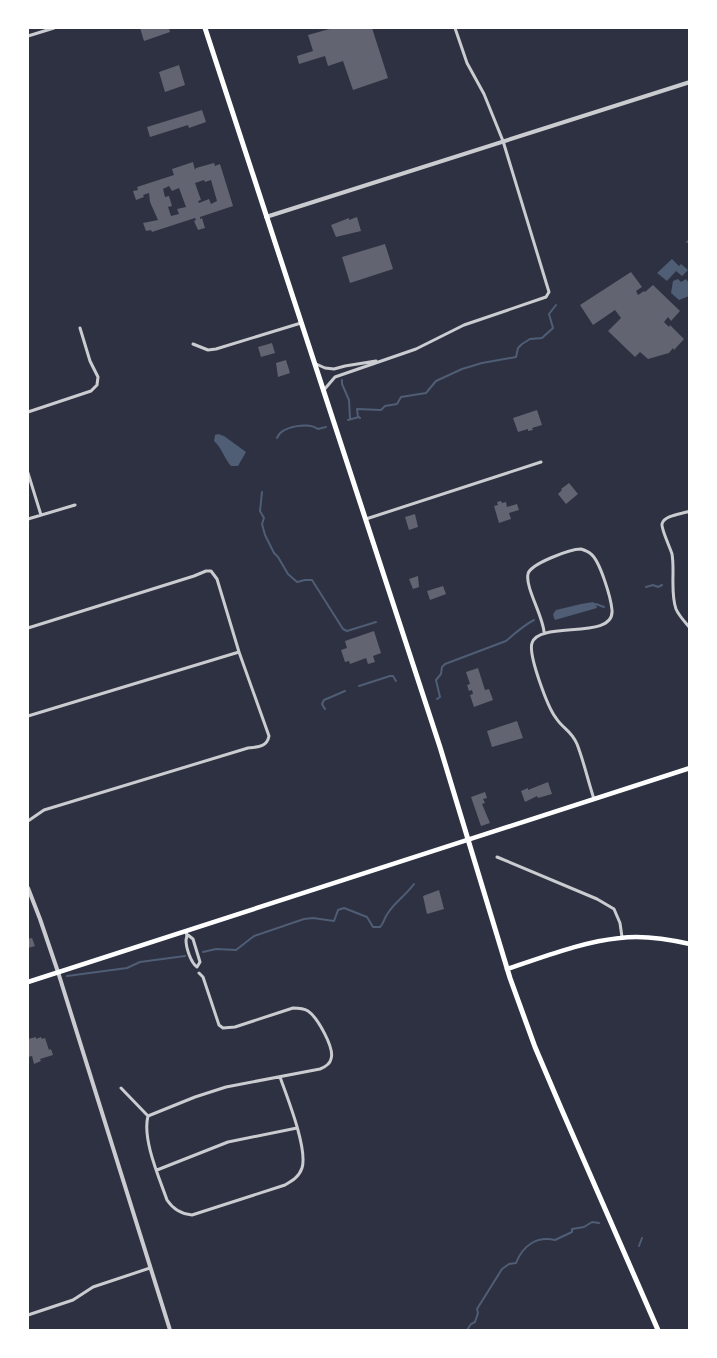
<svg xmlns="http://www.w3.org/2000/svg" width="717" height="1358" viewBox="0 0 717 1358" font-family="'Fira Sans Condensed',sans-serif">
<rect width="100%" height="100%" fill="#2d3142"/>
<path fill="#4f5d75" d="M 672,259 L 679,266 L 681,264 L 688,270 L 682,276 L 676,271 L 667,281 L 657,273 Z
M 678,279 L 681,282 L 686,279 L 689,283 L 689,296 L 679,300 L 671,293 L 673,281 Z
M 218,434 L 224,436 L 246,452 L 238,466 L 231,466 C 224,458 222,448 214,441 L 215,435 Z
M 593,602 L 596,604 L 597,608 L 555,620 L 554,618 L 553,614 L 556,610 L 581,604 Z"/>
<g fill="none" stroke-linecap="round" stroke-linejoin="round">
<path stroke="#4f5d75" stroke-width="2" d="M 687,242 L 690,240
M 342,380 L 342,384 L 349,400 L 350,419
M 358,417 L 357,409 L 381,410 L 385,406 L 397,404 L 401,397 L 426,393 L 436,381 L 462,369 L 482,363 L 516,357 L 518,348 L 522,344 L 530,339 L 542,338 L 553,328 L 549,314 L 556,305
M 348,420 L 359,417 L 360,418
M 277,438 C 281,426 309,422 318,429 L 326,427
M 262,492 L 260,511 L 264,518 L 262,524 L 265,535 L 274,553 L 278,557 L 288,574 L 297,582 L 305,580 L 312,580 L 343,629 L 347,631 L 376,622
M 646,587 L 653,585 L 658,587 L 662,585
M 596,604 L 604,607
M 359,686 L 390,676 L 393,676 L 396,681
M 437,699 L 440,697 L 436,680 L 441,674 L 442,667 L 445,664 L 506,641 C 514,634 524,625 534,620
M 325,709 L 322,704 L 324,700 L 345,691
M 203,952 L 216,949 L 236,950 L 254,936 L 304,919 L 313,918 L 334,921 L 338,910 L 344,908 L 367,917 L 373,927 L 380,927 C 384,923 384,918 388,913 C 394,903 406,895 414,884
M 67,976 L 127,968 L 140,962 L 185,956
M 639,1246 L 642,1238
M 467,1330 L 471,1324 L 475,1322 L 478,1313 L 477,1309 L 502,1269 L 509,1264 L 516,1263 C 523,1245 537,1236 555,1240 L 572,1232 L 572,1229 L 584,1227 L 592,1222 L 599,1223"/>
</g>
<path fill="#626471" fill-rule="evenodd" d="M 140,28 L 169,28 L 170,32 L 144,41 Z
M 333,28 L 372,28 L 388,78 L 353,90 L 343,61 L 328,66 L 325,56 L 299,64 L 297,56 L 313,51 L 308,35 Z
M 179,65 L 185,85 L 165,92 L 159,72 Z
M 202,110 L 206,122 L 189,128 L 188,125 L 150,137 L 147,127 Z
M 193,162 L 195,170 L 196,168 L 214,163 L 215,166 L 220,164 L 233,206 L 200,217 L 200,219 L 202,218 L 205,228 L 198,230 L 194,221 L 196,220 L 195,218 L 152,232 L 151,230 L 146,231 L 143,223 L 158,220 L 150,202 L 149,193 L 143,195 L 144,197 L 136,200 L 133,191 L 138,190 L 137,187 L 174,175 L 172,169 ZM 204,180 L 205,182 L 211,180 L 217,201 L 211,204 L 209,199 L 199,203 L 198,201 L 201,200 L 195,183 ZM 169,186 L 172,191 L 179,188 L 186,207 L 177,209 L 179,214 L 171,216 L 168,207 L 172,206 L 169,196 L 165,197 L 163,189 Z
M 357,217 L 361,231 L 336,237 L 331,225 L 349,218 L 349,220 Z
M 385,244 L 393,269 L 350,283 L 342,257 Z
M 631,272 L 642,287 L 636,291 L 638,295 L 644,291 L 645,292 L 653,285 L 680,311 L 671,321 L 668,317 L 664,322 L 669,327 L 670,325 L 684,339 L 674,350 L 673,348 L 669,353 L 648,359 L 640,352 L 635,357 L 608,331 L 621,318 L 615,310 L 593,325 L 580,305 Z
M 272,343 L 275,353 L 261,357 L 258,347 Z
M 286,360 L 290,373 L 278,377 L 276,363 Z
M 537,410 L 542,425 L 532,428 L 533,430 L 528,431 L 528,429 L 518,432 L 513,418 Z
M 569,483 L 578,494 L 566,504 L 558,494 L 562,490 L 561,489 Z
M 501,501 L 502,503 L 506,502 L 507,507 L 517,504 L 519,510 L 509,513 L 511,519 L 499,523 L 494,506 L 498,505 L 497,502 Z
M 415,514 L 418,527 L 409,530 L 405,517 Z
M 418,576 L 419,587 L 413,589 L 409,579 Z
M 443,586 L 446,594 L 430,600 L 427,591 Z
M 374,631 L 381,653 L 373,656 L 375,662 L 368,664 L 366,658 L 350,664 L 349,661 L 345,662 L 341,650 L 347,648 L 345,641 Z
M 478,668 L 485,690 L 489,689 L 493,700 L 474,707 L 470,695 L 473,694 L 472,690 L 469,691 L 467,685 L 470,684 L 466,672 Z
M 517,721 L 523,738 L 492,747 L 487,731 Z
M 548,782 L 552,794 L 538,798 L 537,796 L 525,802 L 521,791 L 528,788 L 528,790 Z
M 485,792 L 487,798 L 483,799 L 485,803 L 482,804 L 490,823 L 481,826 L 471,797 Z
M 439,890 L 444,909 L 427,914 L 423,896 Z
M 32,938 L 35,946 L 28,948 L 28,939 Z
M 36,1037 L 36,1039 L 41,1037 L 42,1039 L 45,1038 L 49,1050 L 51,1049 L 53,1055 L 40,1059 L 41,1061 L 34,1064 L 32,1056 L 28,1057 L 28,1039 Z"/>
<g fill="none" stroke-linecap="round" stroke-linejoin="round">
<path stroke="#caccd0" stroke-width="3" d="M 28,36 L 54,28
M 193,344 L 208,350 L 216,349 L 301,323
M 314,363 L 325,368 L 334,369 L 345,366 L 376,361
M 323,391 L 335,377 L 416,349 L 464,325 L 546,297 L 549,292 L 503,141 L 484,94 L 467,63 L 455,28
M 28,412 L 91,391 L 97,385 L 98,377 L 90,361 L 80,328
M 28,473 L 41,515
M 690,511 C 682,514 664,515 662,524 C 661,529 670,547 672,554 C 675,571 670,592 676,609 C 679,616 685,622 690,628
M 28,519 L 75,505
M 366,519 L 541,462
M 28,628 L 194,576 L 206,571 L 211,571 L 217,579 L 239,652 L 269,736 C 267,747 258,747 248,748 L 44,810 L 28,821
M 544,632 C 543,616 525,587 528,574 C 530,564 570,549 581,549 C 584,550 589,552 591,554 C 600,561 611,598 612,610 C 615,641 539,620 532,643 C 528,655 548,708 556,718 C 563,729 571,730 577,744 C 584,762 588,781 594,799
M 28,716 L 239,652
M 497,857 L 597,899 L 614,909 L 620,923 L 622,937
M 186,932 C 187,934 187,937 186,940 C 186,948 191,963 197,967
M 188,935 L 193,939 L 200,962 L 197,967
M 121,1088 L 148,1116 C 142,1139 159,1177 167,1200 C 173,1209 180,1214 192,1215 L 285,1185 C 292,1181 299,1177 302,1168 C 308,1149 287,1097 280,1077
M 148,1116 L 195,1097 L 226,1087 L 320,1069 C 325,1067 330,1064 331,1059 C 335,1048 317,1017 308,1011 C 303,1008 298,1008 293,1008 L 235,1027 L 223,1028 L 219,1025 L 203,977 L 199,973
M 157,1170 L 228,1142 L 297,1128
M 28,1315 L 73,1300 L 93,1287 L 150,1268"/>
<path stroke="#caccd0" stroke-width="4" d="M 266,217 L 690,82
M 28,888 L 40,919 L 58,972 L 170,1330"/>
<path stroke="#fff" stroke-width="4.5" d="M 507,969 C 544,957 581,942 620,938 C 642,935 668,939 690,944
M 28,982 L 690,768"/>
<path stroke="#fff" stroke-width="5" d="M 205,28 L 440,747 L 510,978 L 535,1047 L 561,1108 L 658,1330"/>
</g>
<rect width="717" height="1358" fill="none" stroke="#ffffff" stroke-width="58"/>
</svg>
